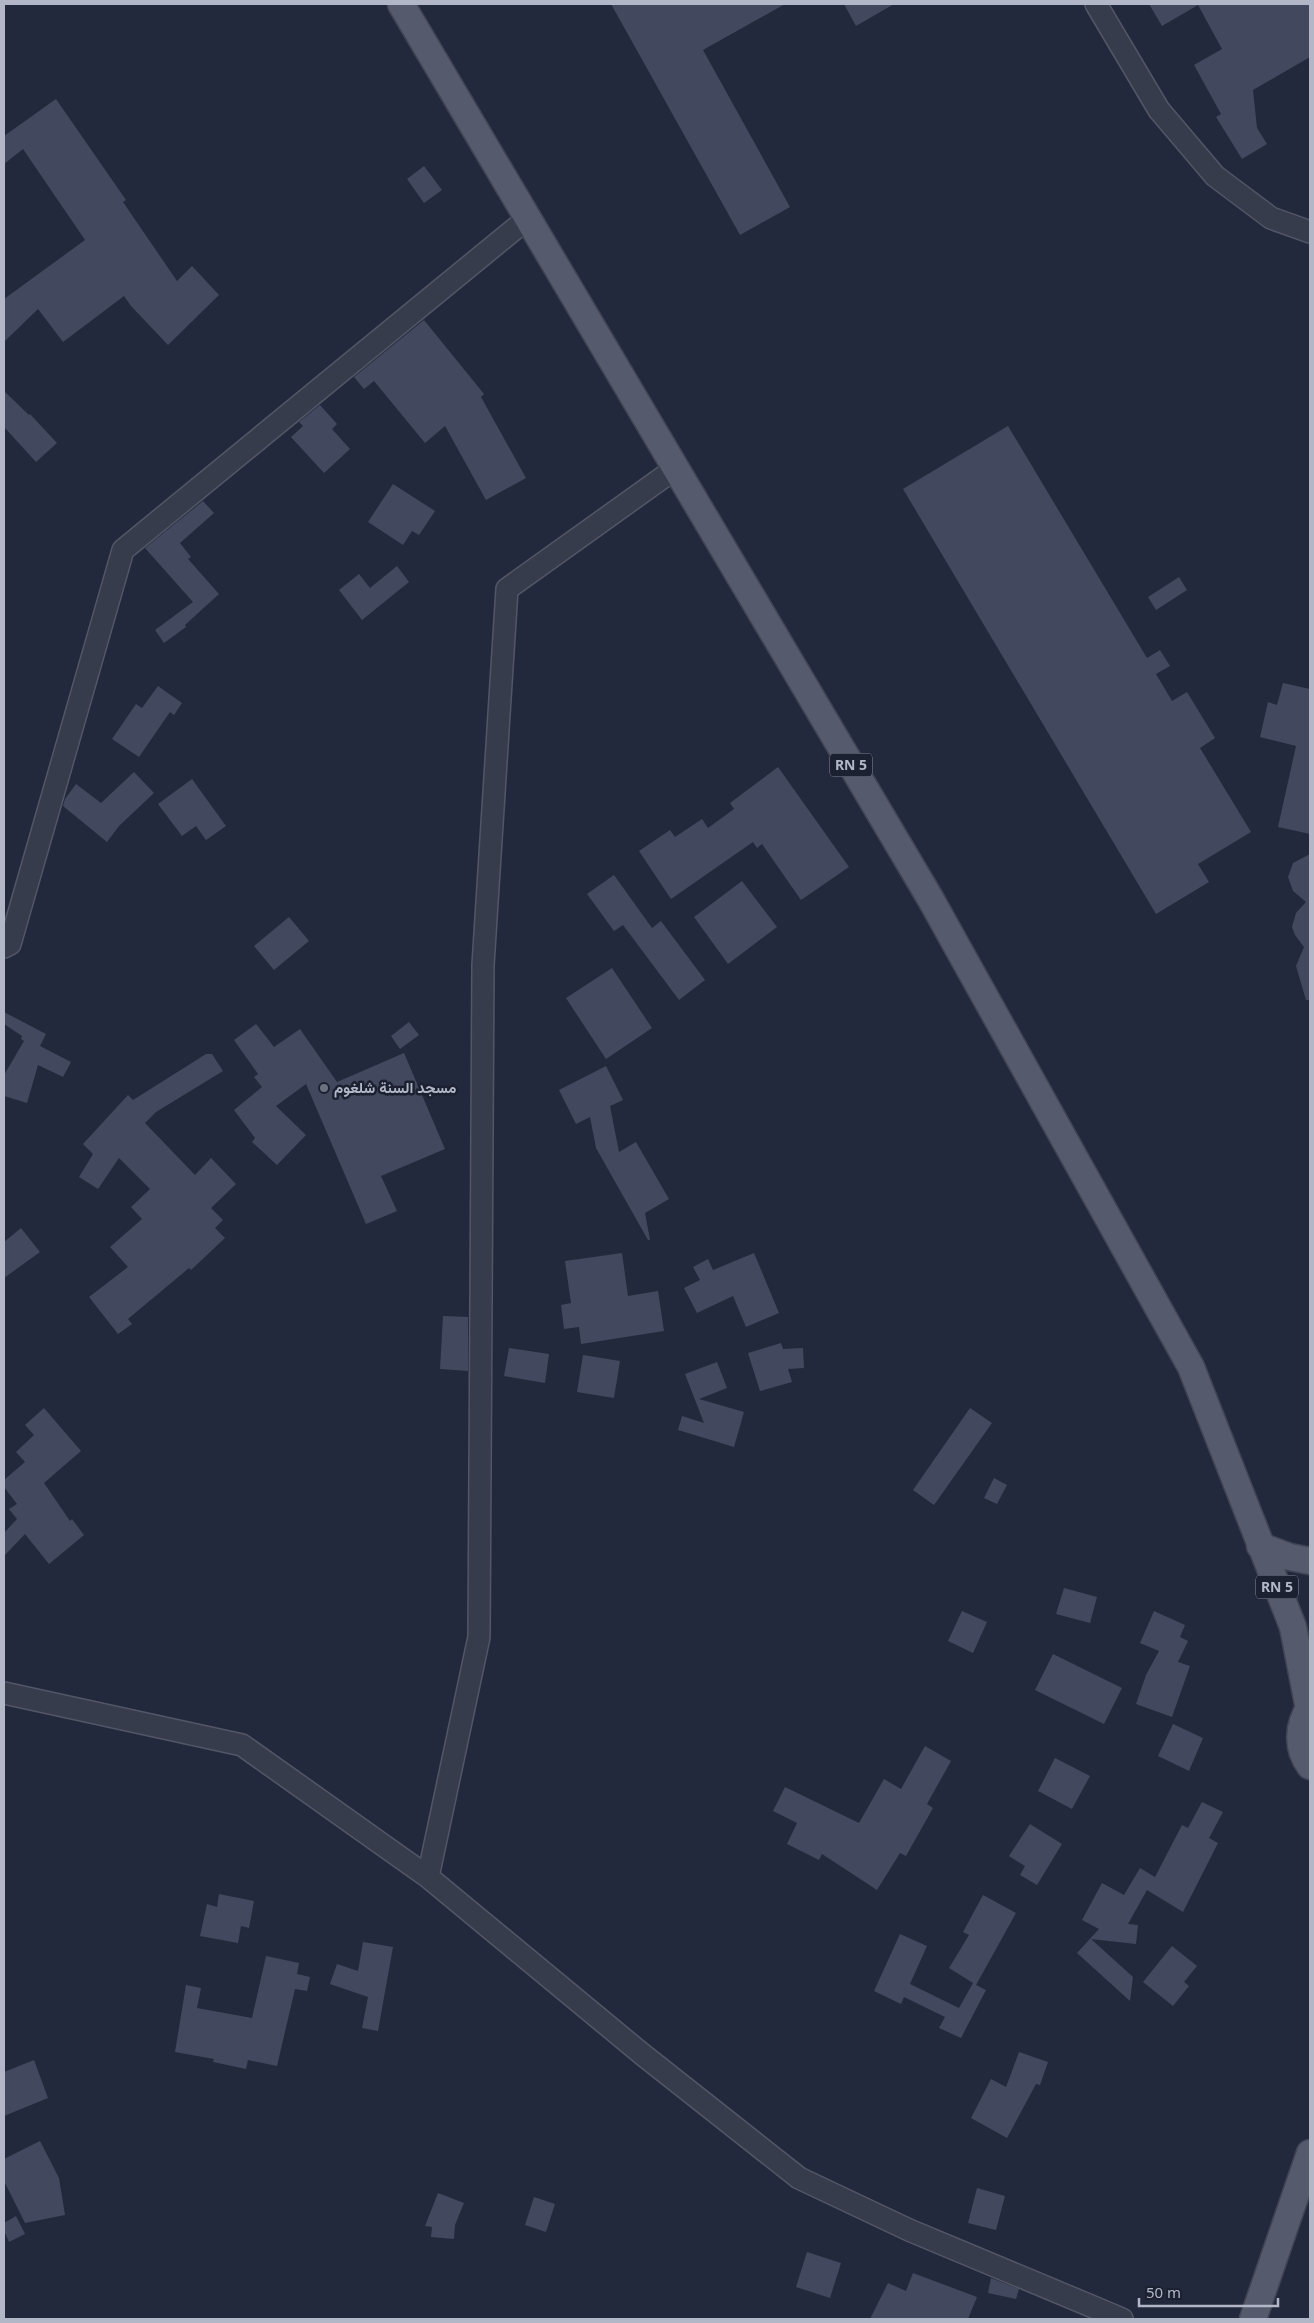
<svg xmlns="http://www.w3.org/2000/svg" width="1314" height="2323" viewBox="0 0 1314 2323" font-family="'Noto Sans',Vazirmatn,sans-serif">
<rect width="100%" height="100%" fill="#23293c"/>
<path fill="#42485e" d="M 611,4 L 785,4 L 703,50 L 790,207 L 740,235 Z
M 844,4 L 894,4 L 856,26 Z
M 1149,4 L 1310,4 L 1310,57 L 1253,90 L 1257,128 L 1267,144 L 1242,159 L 1216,117 L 1221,114 L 1194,65 L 1222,49 L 1198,5 L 1162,26 Z
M 56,99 L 126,200 L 123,202 L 177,281 L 192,266 L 219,295 L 168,345 L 131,306 L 124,296 L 63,342 L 38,309 L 4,342 L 4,299 L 85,240 L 23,149 L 4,164 L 4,136 Z
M 424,166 L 442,190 L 424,203 L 407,179 Z
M 424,320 L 484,394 L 481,397 L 526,478 L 486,500 L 445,426 L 425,443 L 374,381 L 364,389 L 354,377 Z
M 4,391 L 29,415 L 30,414 L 57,443 L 36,462 L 4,427 Z
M 320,405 L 337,424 L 332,429 L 350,449 L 324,473 L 291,437 L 303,426 L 299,422 Z
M 1008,426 L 1147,658 L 1160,650 L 1170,666 L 1156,674 L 1172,701 L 1187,692 L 1215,738 L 1200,748 L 1251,832 L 1198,864 L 1209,882 L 1156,914 L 903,489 Z
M 393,484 L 435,511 L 419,535 L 412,531 L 403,545 L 368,522 Z
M 203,501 L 214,513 L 180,543 L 191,557 L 188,559 L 219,594 L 185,625 L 186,627 L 164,643 L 155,630 L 193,602 L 145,548 Z
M 397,566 L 409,582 L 362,620 L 339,590 L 359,574 L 370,588 Z
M 1179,577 L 1187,590 L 1156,610 L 1148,597 Z
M 1283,683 L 1310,689 L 1310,834 L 1278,827 L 1296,746 L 1260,737 L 1268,702 L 1277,705 Z
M 158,686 L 182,703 L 174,715 L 170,712 L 139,757 L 112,739 L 136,704 L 142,708 Z
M 778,767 L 849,867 L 801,900 L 762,844 L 757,848 L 753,842 L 671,899 L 639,851 L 670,830 L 675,837 L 702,819 L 708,828 L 734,809 L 730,803 Z
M 134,772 L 154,793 L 119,826 L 107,842 L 63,806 L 65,799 L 76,784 L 101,803 Z
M 192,779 L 226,826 L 206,840 L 196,826 L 182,836 L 158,804 Z
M 1310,854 L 1310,1000 L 1306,1000 L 1296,966 L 1304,947 L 1295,935 L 1292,927 L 1296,913 L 1306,902 L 1293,891 L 1288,877 L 1293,863 Z
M 614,875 L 652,928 L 661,921 L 705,980 L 679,1000 L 623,925 L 614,931 L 587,894 Z
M 742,881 L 777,927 L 728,964 L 694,917 Z
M 289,917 L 309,941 L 274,970 L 254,946 Z
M 612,968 L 652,1028 L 606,1059 L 566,998 Z
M 4,1012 L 46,1034 L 40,1046 L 71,1062 L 63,1077 L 38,1065 L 27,1103 L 4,1096 L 4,1075 L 24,1041 L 21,1039 L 22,1036 L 4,1024 Z
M 409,1022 L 419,1035 L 400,1049 L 391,1036 Z
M 256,1024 L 274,1047 L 300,1029 L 337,1082 L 404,1053 L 445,1149 L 381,1176 L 397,1211 L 366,1224 L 306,1084 L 276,1106 L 306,1135 L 277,1165 L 252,1142 L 255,1138 L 234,1110 L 262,1087 L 254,1077 L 258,1074 L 234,1040 Z
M 206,1054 L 212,1054 L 223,1071 L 156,1112 L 145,1123 L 195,1175 L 211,1158 L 236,1184 L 211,1208 L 223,1220 L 215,1228 L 225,1238 L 191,1270 L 189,1268 L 128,1319 L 132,1324 L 118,1334 L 89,1297 L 128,1267 L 110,1247 L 142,1219 L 131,1207 L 150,1189 L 119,1158 L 98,1189 L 79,1177 L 93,1154 L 83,1144 L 128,1095 L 133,1100 Z
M 606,1066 L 623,1100 L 610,1106 L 619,1152 L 636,1142 L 669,1199 L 645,1213 L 650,1240 L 648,1240 L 596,1148 L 590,1117 L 576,1124 L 559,1090 Z
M 21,1228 L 40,1252 L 4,1278 L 4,1242 Z
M 622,1253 L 628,1296 L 658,1291 L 664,1331 L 581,1344 L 579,1327 L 564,1329 L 561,1305 L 571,1303 L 565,1261 Z
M 754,1253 L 779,1313 L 746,1327 L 733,1296 L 697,1313 L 684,1288 L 700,1280 L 693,1267 L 708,1259 L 713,1270 Z
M 443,1316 L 468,1317 L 468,1371 L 440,1369 Z
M 781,1343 L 783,1349 L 803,1348 L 804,1368 L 788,1369 L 792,1382 L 760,1391 L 748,1353 Z
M 509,1348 L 549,1354 L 545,1383 L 504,1376 Z
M 583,1355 L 620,1361 L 614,1398 L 577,1392 Z
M 717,1362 L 727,1388 L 699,1399 L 744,1412 L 734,1447 L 678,1430 L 682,1416 L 704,1423 L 685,1374 Z
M 44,1408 L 81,1451 L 44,1483 L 70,1521 L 72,1519 L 84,1535 L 49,1564 L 25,1534 L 4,1556 L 4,1533 L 17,1519 L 9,1509 L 17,1504 L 4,1487 L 4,1480 L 25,1462 L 16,1452 L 34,1435 L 25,1425 Z
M 970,1408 L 992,1423 L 934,1505 L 913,1490 Z
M 994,1478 L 1007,1485 L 997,1504 L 984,1498 Z
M 1064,1588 L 1097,1597 L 1090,1623 L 1056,1614 Z
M 962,1611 L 987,1622 L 973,1653 L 948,1641 Z
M 1154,1611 L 1185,1625 L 1180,1637 L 1188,1641 L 1178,1662 L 1190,1666 L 1172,1717 L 1136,1704 L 1146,1675 L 1159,1651 L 1140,1643 Z
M 1053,1654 L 1122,1688 L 1104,1724 L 1035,1690 Z
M 1173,1724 L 1203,1738 L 1189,1771 L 1158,1756 Z
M 925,1746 L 951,1761 L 927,1804 L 933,1808 L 906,1856 L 900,1853 L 877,1890 L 822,1854 L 819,1860 L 787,1844 L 797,1823 L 773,1811 L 785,1787 L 859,1823 L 884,1779 L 901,1789 Z
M 1055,1758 L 1090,1776 L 1072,1809 L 1038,1791 Z
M 1202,1802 L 1223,1812 L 1209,1838 L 1218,1843 L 1183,1912 L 1147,1890 L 1128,1924 L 1138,1925 L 1136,1944 L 1091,1939 L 1133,1977 L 1130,2001 L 1077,1953 L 1099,1929 L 1082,1920 L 1102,1883 L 1124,1895 L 1140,1868 L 1155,1877 L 1182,1825 L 1188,1828 Z
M 1030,1824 L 1062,1844 L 1037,1885 L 1020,1875 L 1025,1866 L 1009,1856 Z
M 219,1894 L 254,1901 L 249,1928 L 241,1926 L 238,1943 L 200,1936 L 207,1904 L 217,1907 Z
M 983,1895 L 1016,1913 L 976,1985 L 986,1990 L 961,2038 L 939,2028 L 945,2017 L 904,1997 L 901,2004 L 874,1991 L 900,1934 L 927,1946 L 910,1984 L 959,2008 L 973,1983 L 949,1968 L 969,1935 L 963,1932 Z
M 363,1942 L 393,1947 L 378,2031 L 362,2028 L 368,1997 L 330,1984 L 337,1964 L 358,1971 Z
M 1172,1946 L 1197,1966 L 1184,1982 L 1189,1986 L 1173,2006 L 1143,1982 Z
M 266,1956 L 299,1963 L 297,1974 L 310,1977 L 307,1991 L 295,1989 L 277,2066 L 248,2060 L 246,2069 L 213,2062 L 214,2059 L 175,2052 L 186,1985 L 201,1988 L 197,2008 L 252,2018 Z
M 1019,2052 L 1048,2062 L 1040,2085 L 1036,2084 L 1007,2138 L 971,2118 L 991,2079 L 1006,2087 Z
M 34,2060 L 48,2098 L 4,2116 L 4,2072 Z
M 40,2141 L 59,2178 L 65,2215 L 25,2223 L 4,2181 L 4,2159 Z
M 977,2188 L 1005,2196 L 996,2230 L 968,2223 Z
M 438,2193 L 464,2203 L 455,2225 L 454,2239 L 431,2237 L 432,2227 L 425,2226 Z
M 534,2197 L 555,2204 L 546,2232 L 525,2225 Z
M 16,2216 L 25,2234 L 9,2242 L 4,2231 L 4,2223 Z
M 807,2252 L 841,2263 L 830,2298 L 796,2287 Z
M 913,2273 L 977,2297 L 968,2319 L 870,2319 L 888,2283 L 906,2291 Z
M 991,2278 L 1019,2289 L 1016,2299 L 988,2293 Z"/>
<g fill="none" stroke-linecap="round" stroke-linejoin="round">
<defs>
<path id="minor" d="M 1096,4 L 1159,110 L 1215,176 L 1271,218 L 1310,232
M 4,947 L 10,944 L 123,550 L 528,218
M 4,1693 L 242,1745 L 428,1877 L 479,1637 L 483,965 L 507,589 L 676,468
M 428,1877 L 642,2054 L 799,2178 L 909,2230 L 1122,2319"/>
<path id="major" d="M 401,4 L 930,898 L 1191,1367 L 1293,1627 L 1309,1709
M 1260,1546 L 1290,1557 L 1310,1561
M 1310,1707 C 1298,1725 1296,1748 1310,1766
M 1253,2319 L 1310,2153"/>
</defs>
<use href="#minor" stroke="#525767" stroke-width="24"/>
<use href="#major" stroke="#404555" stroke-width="29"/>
<use href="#minor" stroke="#373c4c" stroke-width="21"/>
<use href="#major" stroke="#555b6c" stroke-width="26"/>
</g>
<circle fill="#6b7280" stroke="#1c2131" stroke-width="2" cx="324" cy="1088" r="5"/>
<g text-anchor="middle" stroke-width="5" stroke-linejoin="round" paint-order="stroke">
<g fill="#1c2131" stroke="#858a9b" stroke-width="1">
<rect x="830" y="753.5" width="42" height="23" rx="4"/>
<rect x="1256" y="1575.5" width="42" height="23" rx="4"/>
</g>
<g font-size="14" font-weight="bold" fill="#b2b7c8">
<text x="851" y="770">RN 5</text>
<text x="1277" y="1592">RN 5</text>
</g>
<g font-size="15" font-weight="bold" fill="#b2b7c8" stroke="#1c2131" text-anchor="start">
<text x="334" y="1093">مسجد السنة شلغوم</text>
</g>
</g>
<rect width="1314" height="2323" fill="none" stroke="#b2b7c8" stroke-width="10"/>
<path d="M1139 2298v8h139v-8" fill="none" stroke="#b2b7c8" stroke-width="2.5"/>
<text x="1146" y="2298" font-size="15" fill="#b2b7c8" stroke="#1c2131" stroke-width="4" paint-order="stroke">50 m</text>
</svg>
